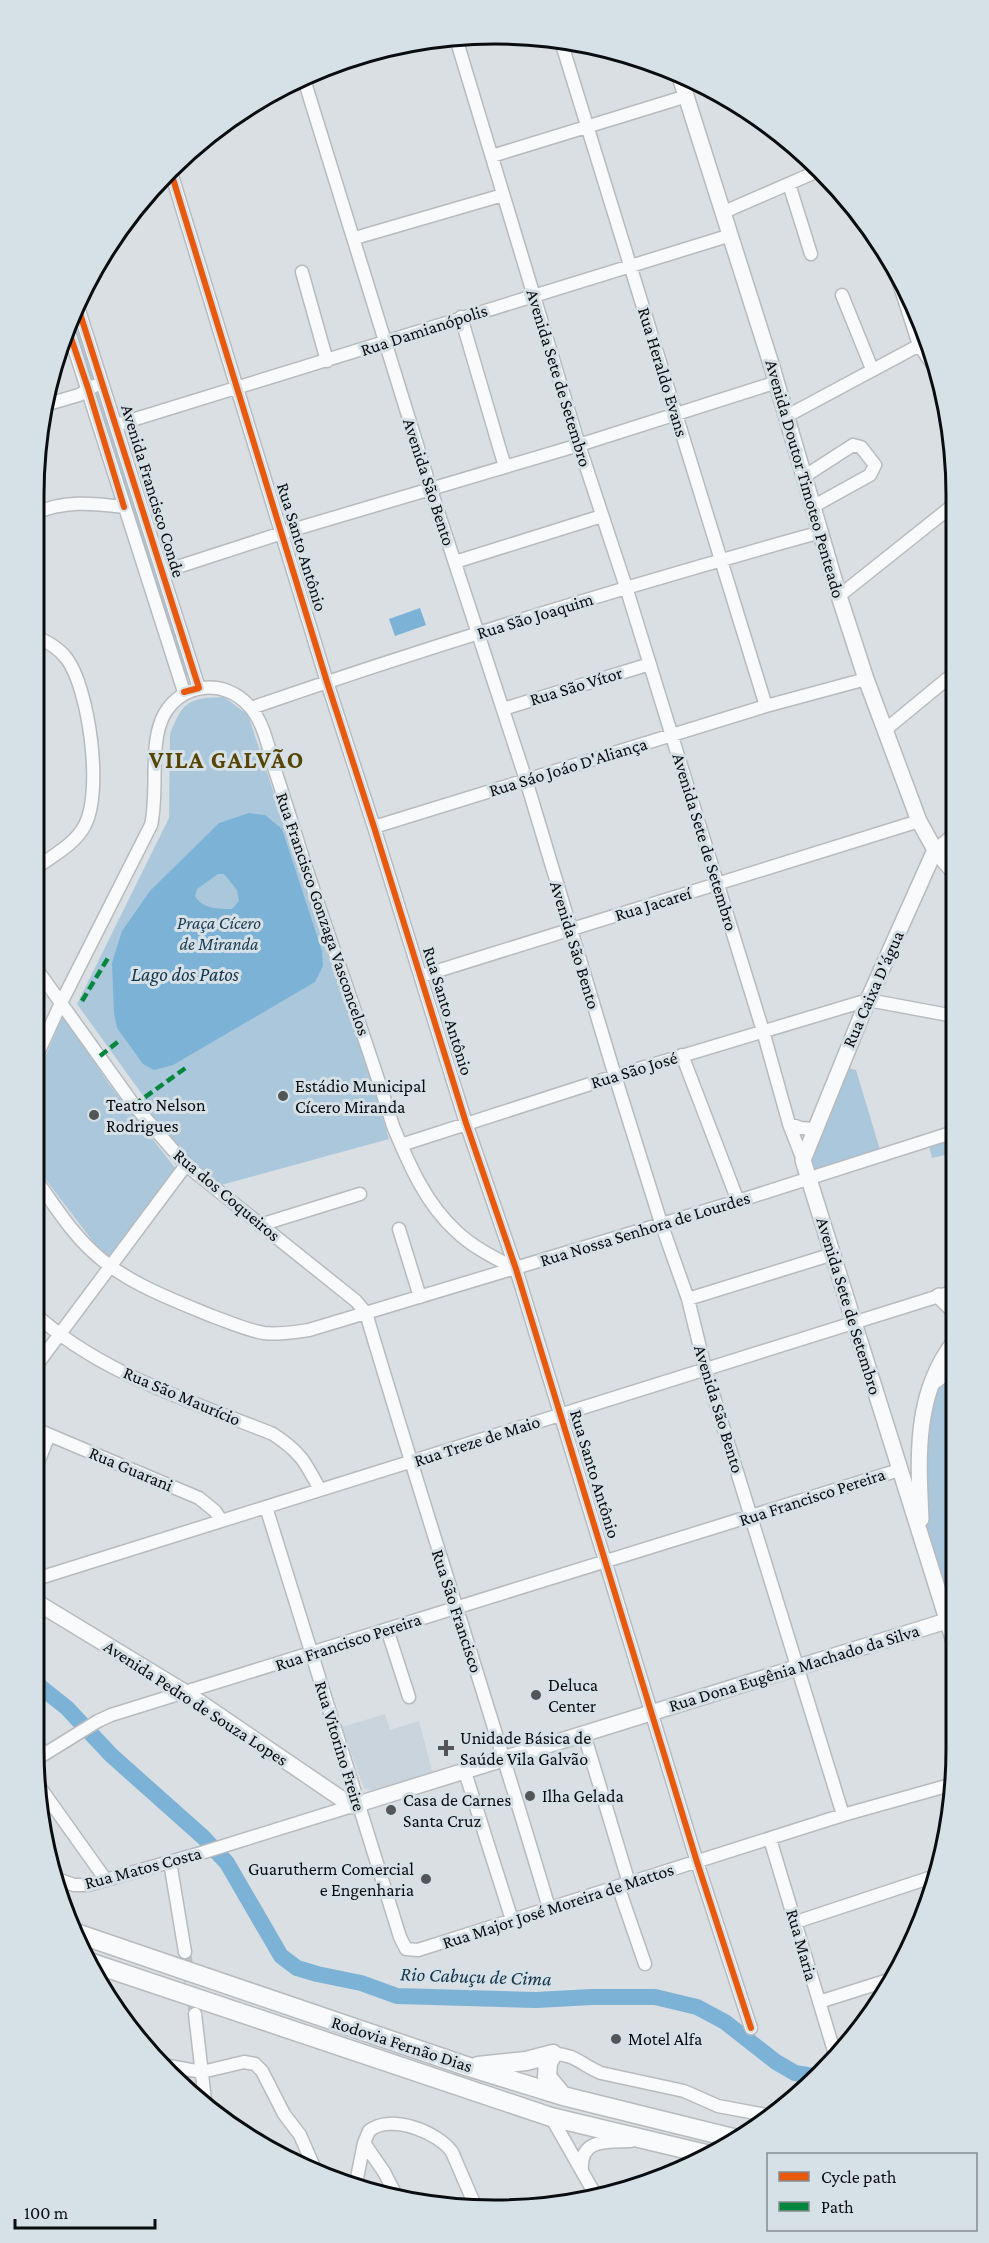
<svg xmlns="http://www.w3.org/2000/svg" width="989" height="2243" viewBox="0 0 989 2243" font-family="'Crimson Pro',serif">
<rect width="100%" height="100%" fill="#dadfe3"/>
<path fill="#c9d4dc" d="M 385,1714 L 390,1730 L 419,1721 L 433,1774 L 372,1790 L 364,1788 L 342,1727 Z"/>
<path fill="#abc7db" d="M 74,310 L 192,674 L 183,677 L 69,320 Z
M 224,697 L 248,715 L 335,977 L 350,1011 L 389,1139 L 221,1185 C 199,1166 146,1127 144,1097 L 77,1004 L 169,818 L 170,734 C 183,700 190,698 224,697 Z
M 63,1015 L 109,1084 L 176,1169 L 108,1261 L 33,1163 L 33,1086 Z
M 843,1067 L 856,1070 L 881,1153 L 813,1175 L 807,1156 Z
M 954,1134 L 954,1153 L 932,1158 L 928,1142 Z
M 955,1373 L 956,1632 L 926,1528 L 924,1450 L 931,1400 L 941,1382 Z"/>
<path fill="#7cb2d6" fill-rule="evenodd" d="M 420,608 L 426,625 L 395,636 L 389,619 Z
M 249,813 L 265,815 L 282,829 L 322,951 L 323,966 L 315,982 L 173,1065 L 154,1070 L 143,1064 L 117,1028 L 114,1013 L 112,963 L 122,931 L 150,891 L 219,823 ZM 218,874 L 224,874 L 237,890 L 239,901 L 232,909 C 219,909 202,909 195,896 L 197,889 Z"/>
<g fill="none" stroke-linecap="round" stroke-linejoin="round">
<path stroke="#7cb2d6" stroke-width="16" d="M 33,1681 L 67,1708 L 111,1755 L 203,1837 L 227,1863 L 281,1956 L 297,1968 L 317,1974 L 361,1983 L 397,1996 L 536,2000 L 592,1997 L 655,1997 L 697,2007 L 725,2022 L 776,2062 L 795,2073 L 813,2076"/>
<path stroke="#bbc0c3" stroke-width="12" stroke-dasharray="12 6" stroke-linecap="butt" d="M 185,1952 L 195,2014"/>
<defs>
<path id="minor" d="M 455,35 L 579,445 L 626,587 L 763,1031 L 789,1124 L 803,1160
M 560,38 L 766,706
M 303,76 L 431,490 L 526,780 L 615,1076 L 661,1223 L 688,1299 L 705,1368 L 843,1815
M 492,156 L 687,96
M 170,169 L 327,682 L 374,827 L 466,1123 L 516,1269 L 697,1862 L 751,2028
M 789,184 L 811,254
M 724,212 L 818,171
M 355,238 L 503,195
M 302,272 L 327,361
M 896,274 L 919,345 L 933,365
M 842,295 L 872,369
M 77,304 L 199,688
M 461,317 L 505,467
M 67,326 L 184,692
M 48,404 L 79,395 L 94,386
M 787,416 L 927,341
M 116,425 L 731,235
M 805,476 L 853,445 L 861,447 L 875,465 L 870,475 L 814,506
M 33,514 C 64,500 91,503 124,507
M 455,562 L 602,516
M 162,572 L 282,533 L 579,445 L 777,382
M 839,596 L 952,506
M 251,708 C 439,643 630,585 821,532
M 503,709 L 650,664
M 885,730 L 953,674
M 374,827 L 766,706 L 866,679
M 935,850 L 953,835
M 33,870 C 50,857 75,845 85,825 C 103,791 89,689 67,659 C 58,647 47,641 33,636
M 33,964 L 134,1105 L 186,1165 L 356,1301 L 366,1313 C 425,1512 490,1709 549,1908
M 421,976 L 919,821
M 682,1055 L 738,1201
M 33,1064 L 61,1003 L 151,825 C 159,792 148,741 165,713 C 183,682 226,679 249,706 C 263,721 268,745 273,764 C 282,792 291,819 299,846 C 329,940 364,1032 393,1126 C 409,1164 425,1203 457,1232 C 474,1248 495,1258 516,1269
M 789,1124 L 801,1128 L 814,1129
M 401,1145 L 615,1076 L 868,1000 L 954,1016
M 33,1176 C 52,1201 69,1230 92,1251 C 124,1282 171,1299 212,1316 C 229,1322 246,1330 264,1333 C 279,1335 295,1332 309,1330 L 738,1201 L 954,1132
M 260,1225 L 360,1194
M 399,1229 L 420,1297
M 688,1299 L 833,1254
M 33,1312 C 98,1373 191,1401 273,1434 C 300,1452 305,1461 320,1490
M 33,1370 L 186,1165
M 33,1428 L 199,1498 L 215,1511 L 221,1520
M 33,1475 L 49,1435
M 266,1507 L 400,1937 L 406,1949 L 418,1950 L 843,1815 L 950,1785
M 33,1580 L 955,1291
M 387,1629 L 409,1697
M 584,1734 L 629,1883
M 33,1737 L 44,1754
M 35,1760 L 98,1721 L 111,1715 L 899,1470
M 465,1772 L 512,1920
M 39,1786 L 106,1880
M 770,1839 L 834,2051
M 170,1862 L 185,1952
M 54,1878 L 74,1885 L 88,1885 L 201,1853 L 352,1806
M 618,1886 L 645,1964
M 796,1922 L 935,1876
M 819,2002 L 895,1978
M 195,2014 L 205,2100
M 553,2054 C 576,2054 581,2065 601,2073 L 684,2091 L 718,2106 L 766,2115
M 163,2065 L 202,2072 L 244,2062 L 255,2064 L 262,2071 L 284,2114 L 300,2135 L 314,2167
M 551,2117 L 596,2196
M 364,2143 L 384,2172 L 398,2199
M 582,2171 C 579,2138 607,2142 631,2141
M 356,2183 L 364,2143 L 369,2131 C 390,2113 438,2132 452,2152 L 474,2203"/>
<path id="major" d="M 680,77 L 772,367 L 839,596 L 866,679 L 919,821 L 935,850 L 953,871
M 935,850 L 868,1000 L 803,1160 L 956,1648
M 939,1296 L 955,1312
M 932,1383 L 948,1371 L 955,1369
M 921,1519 C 918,1457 914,1393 955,1341
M 33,1600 L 186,1693 L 352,1806 L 956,1618"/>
<path id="highway" d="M 73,1932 L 469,2067 L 563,2096 L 737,2139
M 86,1961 L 551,2117 L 710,2155
M 553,2054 L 548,2063 L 547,2077 L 561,2094
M 478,2066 L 526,2061 L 553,2054"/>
</defs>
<use href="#minor" stroke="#b7bbbf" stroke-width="15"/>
<use href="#major" stroke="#b7bbbf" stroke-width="18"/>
<use href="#highway" stroke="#b7bbbf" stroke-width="21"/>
<use href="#minor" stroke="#f9fafb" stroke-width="12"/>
<use href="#major" stroke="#f9fafb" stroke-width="15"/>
<use href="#highway" stroke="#f9fafb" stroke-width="18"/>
<path stroke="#00873e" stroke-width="4.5" stroke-dasharray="9 4.5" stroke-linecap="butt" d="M 82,1001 L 108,958
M 100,1056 L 119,1041
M 134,1105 L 187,1067"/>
<defs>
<path id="cycleway" d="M 170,169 L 327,682 L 374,827 L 466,1123 L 516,1269 L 697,1862 L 751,2028
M 77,304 L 199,688 L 184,692
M 67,326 L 88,388 L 124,507"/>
</defs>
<use href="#cycleway" stroke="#d6e0e7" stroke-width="10"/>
<use href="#cycleway" stroke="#e8590c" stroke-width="6"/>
</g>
<g fill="#525659" stroke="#d6e0e7" stroke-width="2">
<circle cx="283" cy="1096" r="6"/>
<circle cx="94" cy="1115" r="6"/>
<circle cx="536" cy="1695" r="6"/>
<path d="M443 1739h6v6h6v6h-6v6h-6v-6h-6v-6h6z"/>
<circle cx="530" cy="1796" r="6"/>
<circle cx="391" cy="1810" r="6"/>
<circle cx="426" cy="1879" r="6"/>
<circle cx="616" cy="2039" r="6"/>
</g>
<g text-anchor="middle" stroke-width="6" stroke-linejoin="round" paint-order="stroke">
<g font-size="18" fill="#090d0f" stroke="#d6e0e7">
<text transform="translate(424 330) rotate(-18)" y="6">Rua Damianópolis</text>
<text transform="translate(663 372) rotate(73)" y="6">Rua Heraldo Evans</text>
<text transform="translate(559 378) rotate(73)" y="6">Avenida Sete de Setembro</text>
<text transform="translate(805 479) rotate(74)" y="6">Avenida Doutor Timoteo Penteado</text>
<text transform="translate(429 482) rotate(72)" y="6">Avenida São Bento</text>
<text transform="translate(153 491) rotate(73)" y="6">Avenida Francisco Conde</text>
<text transform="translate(302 547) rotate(73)" y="6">Rua Santo Antônio</text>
<text transform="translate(535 616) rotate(-17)" y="6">Rua São Joaquim</text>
<text transform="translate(576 686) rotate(-17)" y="6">Rua São Vítor</text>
<text transform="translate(568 767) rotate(-17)" y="6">Rua Sáo Joáo D'Aliança</text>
<text transform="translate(705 842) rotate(73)" y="6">Avenida Sete de Setembro</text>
<text transform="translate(653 904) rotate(-17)" y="6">Rua Jacareí</text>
<text transform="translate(323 914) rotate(71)" y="6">Rua Francisco Gonzaga Vasconcelos</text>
<text transform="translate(575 945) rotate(73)" y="6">Avenida São Bento</text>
<text transform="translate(873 989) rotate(-66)" y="6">Rua Caixa D'água</text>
<text transform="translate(448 1011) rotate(73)" y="6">Rua Santo Antônio</text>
<text transform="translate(634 1070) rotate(-17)" y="6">Rua São José</text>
<text transform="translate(227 1195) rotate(40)" y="6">Rua dos Coqueiros</text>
<text transform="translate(645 1229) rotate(-17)" y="6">Rua Nossa Senhora de Lourdes</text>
<text transform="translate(849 1306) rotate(73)" y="6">Avenida Sete de Setembro</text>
<text transform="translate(182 1396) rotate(23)" y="6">Rua São Maurício</text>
<text transform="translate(719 1409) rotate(73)" y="6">Avenida São Bento</text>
<text transform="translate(477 1441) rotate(-18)" y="6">Rua Treze de Maio</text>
<text transform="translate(131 1469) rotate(23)" y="6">Rua Guarani</text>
<text transform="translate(595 1474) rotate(73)" y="6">Rua Santo Antônio</text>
<text transform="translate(812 1497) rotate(-18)" y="6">Rua Francisco Pereira</text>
<text transform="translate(457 1611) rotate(72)" y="6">Rua São Francisco</text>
<text transform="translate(348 1642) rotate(-18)" y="6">Rua Francisco Pereira</text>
<text transform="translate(794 1668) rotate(-17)" y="6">Rua Dona Eugênia Machado da Silva</text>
<text transform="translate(196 1703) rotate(33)" y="6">Avenida Pedro de Souza Lopes</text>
<text transform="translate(340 1746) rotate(73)" y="6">Rua Vitorino Freire</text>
<text transform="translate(143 1868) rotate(-15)" y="6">Rua Matos Costa</text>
<text transform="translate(558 1906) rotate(-18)" y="6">Rua Major José Moreira de Mattos</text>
<text transform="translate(802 1945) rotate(74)" y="6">Rua Maria</text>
<text transform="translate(402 2044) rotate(18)" y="6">Rodovia Fernão Dias</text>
</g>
<g font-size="18" font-style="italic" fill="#1b3b51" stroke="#d6e0e7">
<text x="219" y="929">Praça Cícero<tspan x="219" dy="21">de Miranda</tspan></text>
</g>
<g font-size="18" fill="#090d0f" stroke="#d6e0e7" text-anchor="start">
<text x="295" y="1092">Estádio Municipal<tspan x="295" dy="21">Cícero Miranda</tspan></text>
<text x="106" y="1111">Teatro Nelson<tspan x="106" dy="21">Rodrigues</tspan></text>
<text x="548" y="1691">Deluca<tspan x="548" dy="21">Center</tspan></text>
<text x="460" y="1744">Unidade Básica de<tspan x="460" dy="21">Saúde Vila Galvão</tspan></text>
<text x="542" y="1802">Ilha Gelada</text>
<text x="403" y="1806">Casa de Carnes<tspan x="403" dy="21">Santa Cruz</tspan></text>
<text x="414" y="1875" text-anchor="end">Guarutherm Comercial<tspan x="414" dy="21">e Engenharia</tspan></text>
<text x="628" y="2045">Motel Alfa</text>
</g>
<g font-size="20" font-style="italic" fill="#15354b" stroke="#d6e0e7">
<text x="185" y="981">Lago dos Patos</text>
<text transform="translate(476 1976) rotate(2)" y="7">Rio Cabuçu de Cima</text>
</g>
<g font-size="24" font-weight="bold" letter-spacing="1.5" fill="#574401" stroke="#d6e0e7">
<text x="227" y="768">VILA GALVÃO</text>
</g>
</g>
<path d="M0 0H989V2243H0ZM495 44H495A451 451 0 0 1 946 495V1749A451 451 0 0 1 495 2200H495A451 451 0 0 1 44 1749V495A451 451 0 0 1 495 44Z" fill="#d6e0e7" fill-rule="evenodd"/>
<path fill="none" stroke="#090d0f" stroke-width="3" d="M495 44H495A451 451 0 0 1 946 495V1749A451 451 0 0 1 495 2200H495A451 451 0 0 1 44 1749V495A451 451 0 0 1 495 44Z"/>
<rect x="767" y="2153" width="210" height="78" fill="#d6e0e7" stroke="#848c91" stroke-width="1.5"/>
<rect x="779" y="2172" width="30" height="9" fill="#e8590c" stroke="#848c91" stroke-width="1.5"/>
<text x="821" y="2183" font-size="18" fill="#090d0f">Cycle path</text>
<rect x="779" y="2202" width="30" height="9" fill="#00873e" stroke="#848c91" stroke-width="1.5"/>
<text x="821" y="2213" font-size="18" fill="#090d0f">Path</text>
<path d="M15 2219v9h140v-9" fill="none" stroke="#090d0f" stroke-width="3"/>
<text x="24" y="2219" font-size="18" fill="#090d0f" stroke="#d6e0e7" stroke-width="4.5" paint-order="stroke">100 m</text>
</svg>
